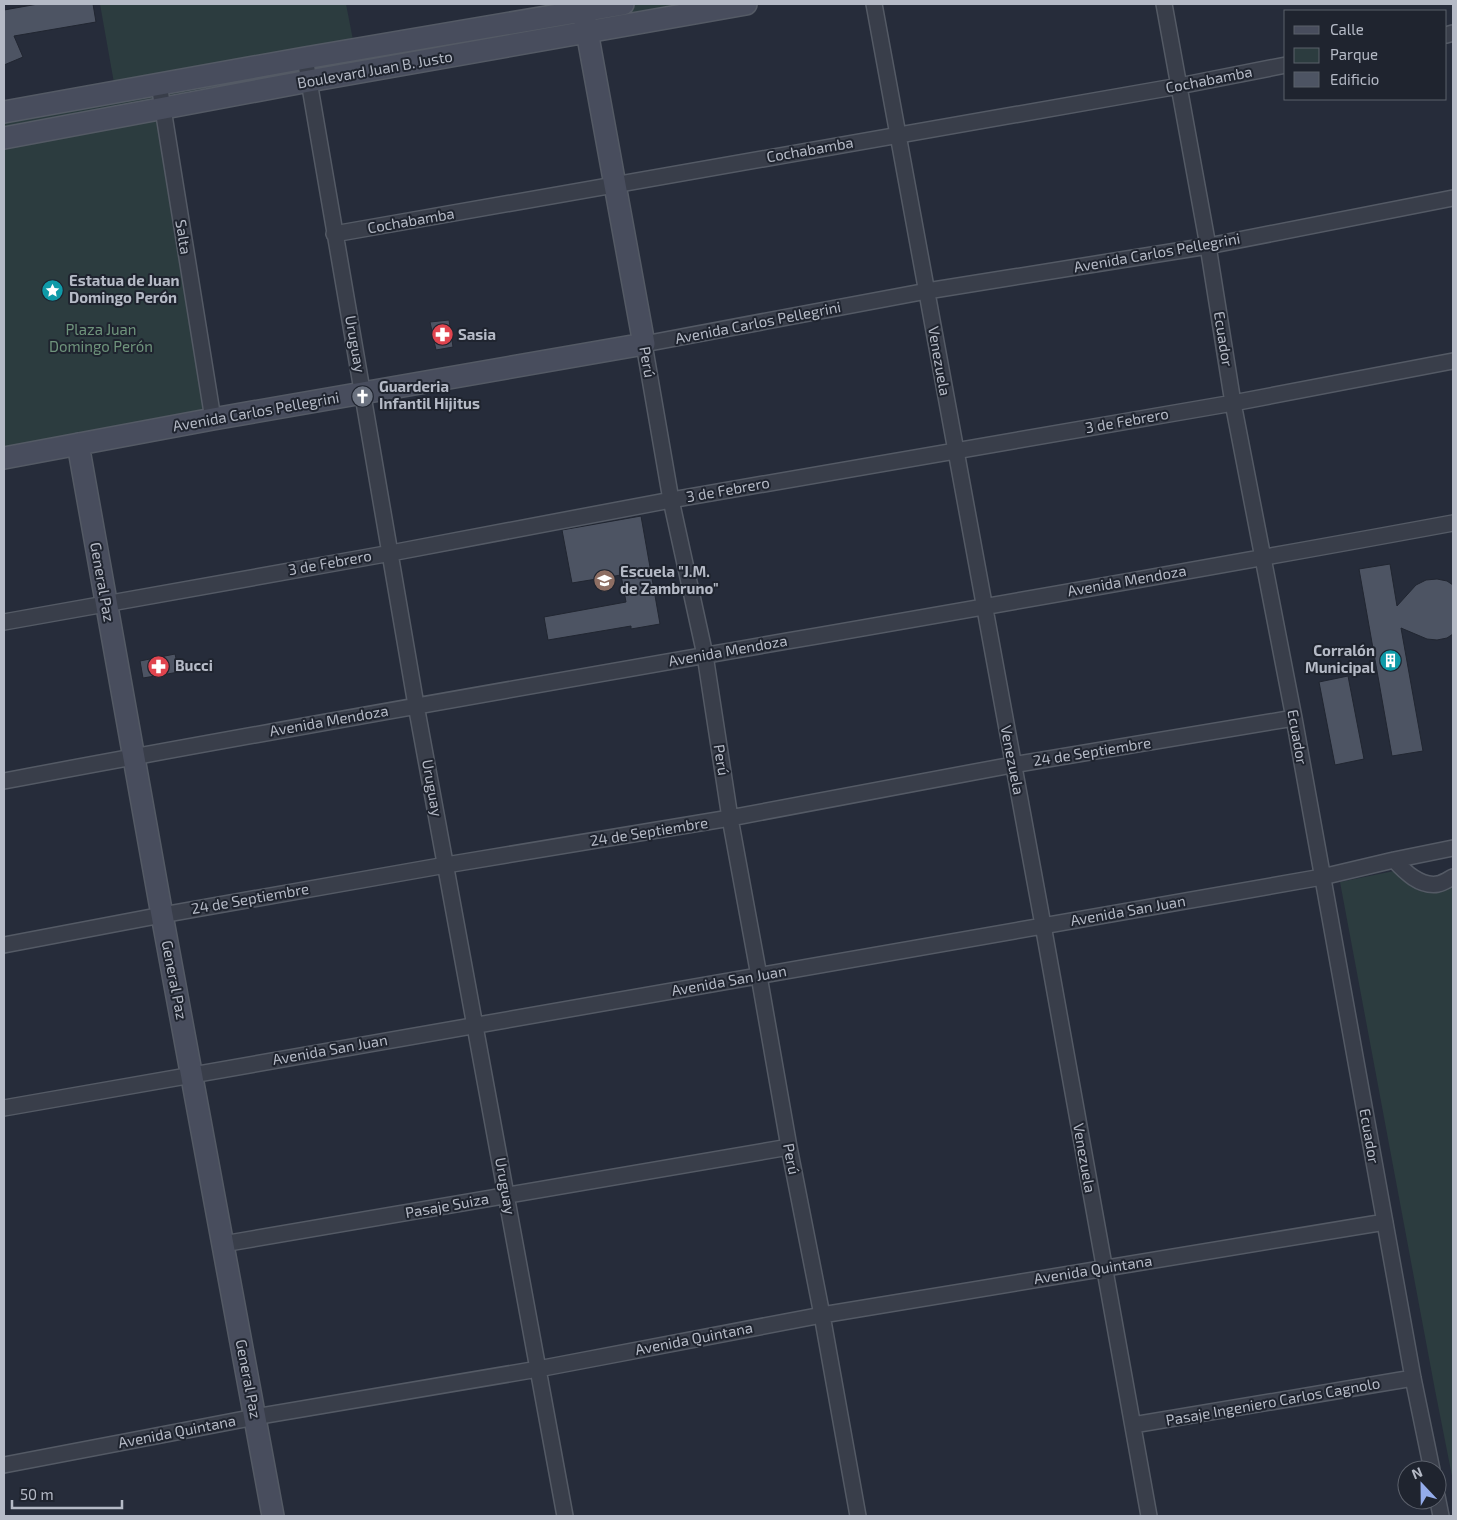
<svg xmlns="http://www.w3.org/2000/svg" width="1457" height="1520" viewBox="0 0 1457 1520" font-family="'Exo 2',sans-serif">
<rect width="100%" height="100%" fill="#262c3a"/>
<path fill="#2c3c3f" d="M 100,4 L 346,4 L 353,40 L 114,83 Z
M 623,4 L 746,4 L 163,109 L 213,419 L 4,458 L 4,112 Z
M 1394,871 L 1410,886 L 1440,891 L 1453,886 L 1453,1481 L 1435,1390 L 1340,882 Z"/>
<path fill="#4d5463" stroke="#212631" d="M 38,4 L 93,4 L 96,22 L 14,36 L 23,57 L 4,65 L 4,10 Z
M 449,320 L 453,347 L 436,350 L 430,322 Z
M 641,516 L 660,624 L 631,629 L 631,626 L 548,640 L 544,617 L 626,602 L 621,575 L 572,583 L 562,530 Z
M 1390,564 L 1397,606 L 1416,585 L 1426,580 L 1437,579 L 1447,581 L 1453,585 L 1453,634 L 1447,638 L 1437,640 L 1427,639 L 1401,628 L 1423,751 L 1392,756 L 1359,569 Z
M 175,654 L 179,672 L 143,678 L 140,661 Z
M 1348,676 L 1364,759 L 1335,765 L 1319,682 Z"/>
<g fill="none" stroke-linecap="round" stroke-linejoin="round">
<defs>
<path id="street" d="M 874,4 L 1043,925 L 1149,1516
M 1164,4 L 1208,246 L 1233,403 L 1294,718 L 1413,1378 L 1432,1470
M 1446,35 L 1453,33
M 305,58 L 416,705 L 565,1516
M 159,84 L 213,419
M 334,234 L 1179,86 L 1286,65
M 4,622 L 391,553 L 671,500 L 1233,403 L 1453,361
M 4,781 C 486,690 971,612 1453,523
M 1394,860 C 1405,872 1420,887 1438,884 C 1443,883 1449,879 1453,877
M 4,945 L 162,915 L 446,865 L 730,818 L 1012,765 L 1294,718
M 4,1108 L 1322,877 L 1394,860 L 1453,848
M 223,1244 L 789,1147
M 1133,1425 L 1413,1378
M 4,1465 L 255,1417 L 538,1369 L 822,1315 L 1385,1222
M 1437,1496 L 1441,1516
M 858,1516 L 822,1315 L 789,1147 L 759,976 L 730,818 L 705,655 L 671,500 L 644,344 L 927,291 L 1208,246 L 1453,198"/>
<path id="secondary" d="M 4,112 L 305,58 L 623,4
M 4,138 L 309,81 L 746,4
M 78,444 L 162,915 L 273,1516
M 4,458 L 213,419 L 644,344 L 582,4"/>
</defs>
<use href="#street" stroke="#545a65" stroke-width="18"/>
<use href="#secondary" stroke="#545a65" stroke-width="24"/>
<use href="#street" stroke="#393e4a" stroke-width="15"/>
<use href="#secondary" stroke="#484d5d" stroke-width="21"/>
</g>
<defs>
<symbol id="sight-disc" viewBox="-11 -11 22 22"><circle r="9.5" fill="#0f9aa8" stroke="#1f242f"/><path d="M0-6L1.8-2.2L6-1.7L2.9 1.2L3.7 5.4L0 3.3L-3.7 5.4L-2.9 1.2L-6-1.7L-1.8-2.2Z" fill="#fff"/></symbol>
<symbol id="pharmacy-disc" viewBox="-11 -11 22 22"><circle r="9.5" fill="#e0444e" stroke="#1f242f"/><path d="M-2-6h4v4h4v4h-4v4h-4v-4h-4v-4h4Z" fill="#fff"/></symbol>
<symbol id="church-disc" viewBox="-11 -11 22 22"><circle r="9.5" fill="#6b7280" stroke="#1f242f"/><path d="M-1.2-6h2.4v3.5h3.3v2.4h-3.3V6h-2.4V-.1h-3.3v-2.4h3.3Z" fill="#fff"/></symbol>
<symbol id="school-disc" viewBox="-11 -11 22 22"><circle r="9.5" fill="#8d6e63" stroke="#1f242f"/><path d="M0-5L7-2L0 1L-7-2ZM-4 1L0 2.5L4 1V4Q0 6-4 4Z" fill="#fff"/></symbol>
<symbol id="building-disc" viewBox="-11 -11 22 22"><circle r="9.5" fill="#0f9aa8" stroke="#1f242f"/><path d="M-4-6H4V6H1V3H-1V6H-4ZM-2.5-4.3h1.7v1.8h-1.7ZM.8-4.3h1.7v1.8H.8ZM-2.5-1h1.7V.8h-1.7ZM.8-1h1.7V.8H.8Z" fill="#fff"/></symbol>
</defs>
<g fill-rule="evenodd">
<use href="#sight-disc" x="40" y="278" width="25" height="25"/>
<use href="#pharmacy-disc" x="430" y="322" width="25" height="25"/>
<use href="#church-disc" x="350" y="384" width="25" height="25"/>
<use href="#school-disc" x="592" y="568" width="25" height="25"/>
<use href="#building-disc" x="1378" y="648" width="25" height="25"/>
<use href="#pharmacy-disc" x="146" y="654" width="25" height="25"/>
</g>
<g text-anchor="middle" stroke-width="4" stroke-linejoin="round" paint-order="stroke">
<g font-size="15" fill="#b5bac6" stroke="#1f242f">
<text transform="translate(375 70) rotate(-10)" y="5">Boulevard Juan B. Justo</text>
<text transform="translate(1209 80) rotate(-11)" y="5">Cochabamba</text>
<text transform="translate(810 150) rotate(-10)" y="5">Cochabamba</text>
<text transform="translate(411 221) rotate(-10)" y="5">Cochabamba</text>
<text transform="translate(183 237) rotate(81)" y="5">Salta</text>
<text transform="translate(1157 253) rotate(-10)" y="5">Avenida Carlos Pellegrini</text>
<text transform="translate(758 323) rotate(-11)" y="5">Avenida Carlos Pellegrini</text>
<text transform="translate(1223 339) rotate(81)" y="5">Ecuador</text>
<text transform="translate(355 344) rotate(80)" y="5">Uruguay</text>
<text transform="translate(939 361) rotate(80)" y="5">Venezuela</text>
<text transform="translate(647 362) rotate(80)" y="5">Perú</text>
<text transform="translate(256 412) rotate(-10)" y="5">Avenida Carlos Pellegrini</text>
<text transform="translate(1127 421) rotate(-10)" y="5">3 de Febrero</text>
<text transform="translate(728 490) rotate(-10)" y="5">3 de Febrero</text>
<text transform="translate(330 563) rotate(-10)" y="5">3 de Febrero</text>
<text transform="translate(1127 581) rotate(-10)" y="5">Avenida Mendoza</text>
<text transform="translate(102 582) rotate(80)" y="5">General Paz</text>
<text transform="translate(728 651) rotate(-10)" y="5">Avenida Mendoza</text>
<text transform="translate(329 721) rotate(-10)" y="5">Avenida Mendoza</text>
<text transform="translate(1297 737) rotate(80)" y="5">Ecuador</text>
<text transform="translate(1092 752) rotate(-9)" y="5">24 de Septiembre</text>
<text transform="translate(721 760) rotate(81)" y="5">Perú</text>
<text transform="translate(1012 760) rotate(79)" y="5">Venezuela</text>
<text transform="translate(432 788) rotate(80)" y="5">Uruguay</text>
<text transform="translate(649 832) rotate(-9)" y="5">24 de Septiembre</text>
<text transform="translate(250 899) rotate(-10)" y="5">24 de Septiembre</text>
<text transform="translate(1128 911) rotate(-10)" y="5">Avenida San Juan</text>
<text transform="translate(174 980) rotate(79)" y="5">General Paz</text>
<text transform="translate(729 981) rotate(-10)" y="5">Avenida San Juan</text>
<text transform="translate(330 1050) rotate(-10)" y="5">Avenida San Juan</text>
<text transform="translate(1369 1136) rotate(80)" y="5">Ecuador</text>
<text transform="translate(1084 1158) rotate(80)" y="5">Venezuela</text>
<text transform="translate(791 1159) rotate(79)" y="5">Perú</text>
<text transform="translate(505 1186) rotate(80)" y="5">Uruguay</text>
<text transform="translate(447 1206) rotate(-10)" y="5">Pasaje Suiza</text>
<text transform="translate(1093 1270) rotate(-9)" y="5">Avenida Quintana</text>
<text transform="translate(694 1339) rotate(-11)" y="5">Avenida Quintana</text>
<text transform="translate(248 1379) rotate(79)" y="5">General Paz</text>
<text transform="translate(1273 1402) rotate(-10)" y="5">Pasaje Ingeniero Carlos Cagnolo</text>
<text transform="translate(177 1432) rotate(-11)" y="5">Avenida Quintana</text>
</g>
<g font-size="15" font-weight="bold" fill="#b5bac6" stroke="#1f242f" text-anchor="start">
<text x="69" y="286">Estatua de Juan<tspan x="69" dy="17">Domingo Perón</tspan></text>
<text x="458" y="340">Sasia</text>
<text x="379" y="392">Guarderia<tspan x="379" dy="17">Infantil Hijitus</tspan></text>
<text x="620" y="577">Escuela "J.M.<tspan x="620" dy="17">de Zambruno"</tspan></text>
<text x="1375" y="656" text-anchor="end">Corralón<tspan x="1375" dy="17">Municipal</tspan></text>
<text x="175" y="671">Bucci</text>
</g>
<g font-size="15" fill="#6f947c" stroke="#1f242f">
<text x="101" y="335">Plaza Juan<tspan x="101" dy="17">Domingo Perón</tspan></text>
</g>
</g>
<rect width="1457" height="1520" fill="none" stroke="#b5bac6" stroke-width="10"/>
<rect x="1284" y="10" width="162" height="90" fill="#1f242f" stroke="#5b606b"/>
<rect x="1294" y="26" width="25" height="8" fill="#484d5d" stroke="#5b606b"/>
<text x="1330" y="35" font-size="15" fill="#b5bac6">Calle</text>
<rect x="1294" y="48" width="25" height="15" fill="#2c3c3f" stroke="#5b606b"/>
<text x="1330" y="60" font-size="15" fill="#b5bac6">Parque</text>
<rect x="1294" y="72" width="25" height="15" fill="#4d5463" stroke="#5b606b"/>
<text x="1330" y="85" font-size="15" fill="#b5bac6">Edificio</text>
<g transform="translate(1422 1485) rotate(338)"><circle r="24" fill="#1f242f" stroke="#5b606b"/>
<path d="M0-4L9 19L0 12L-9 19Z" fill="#94aceb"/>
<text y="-8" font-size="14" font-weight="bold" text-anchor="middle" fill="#b5bac6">N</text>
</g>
<path d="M12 1500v8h110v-8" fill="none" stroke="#b5bac6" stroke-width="2.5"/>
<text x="20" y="1500" font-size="15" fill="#b5bac6" stroke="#1f242f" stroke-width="4" paint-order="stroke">50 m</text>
</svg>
